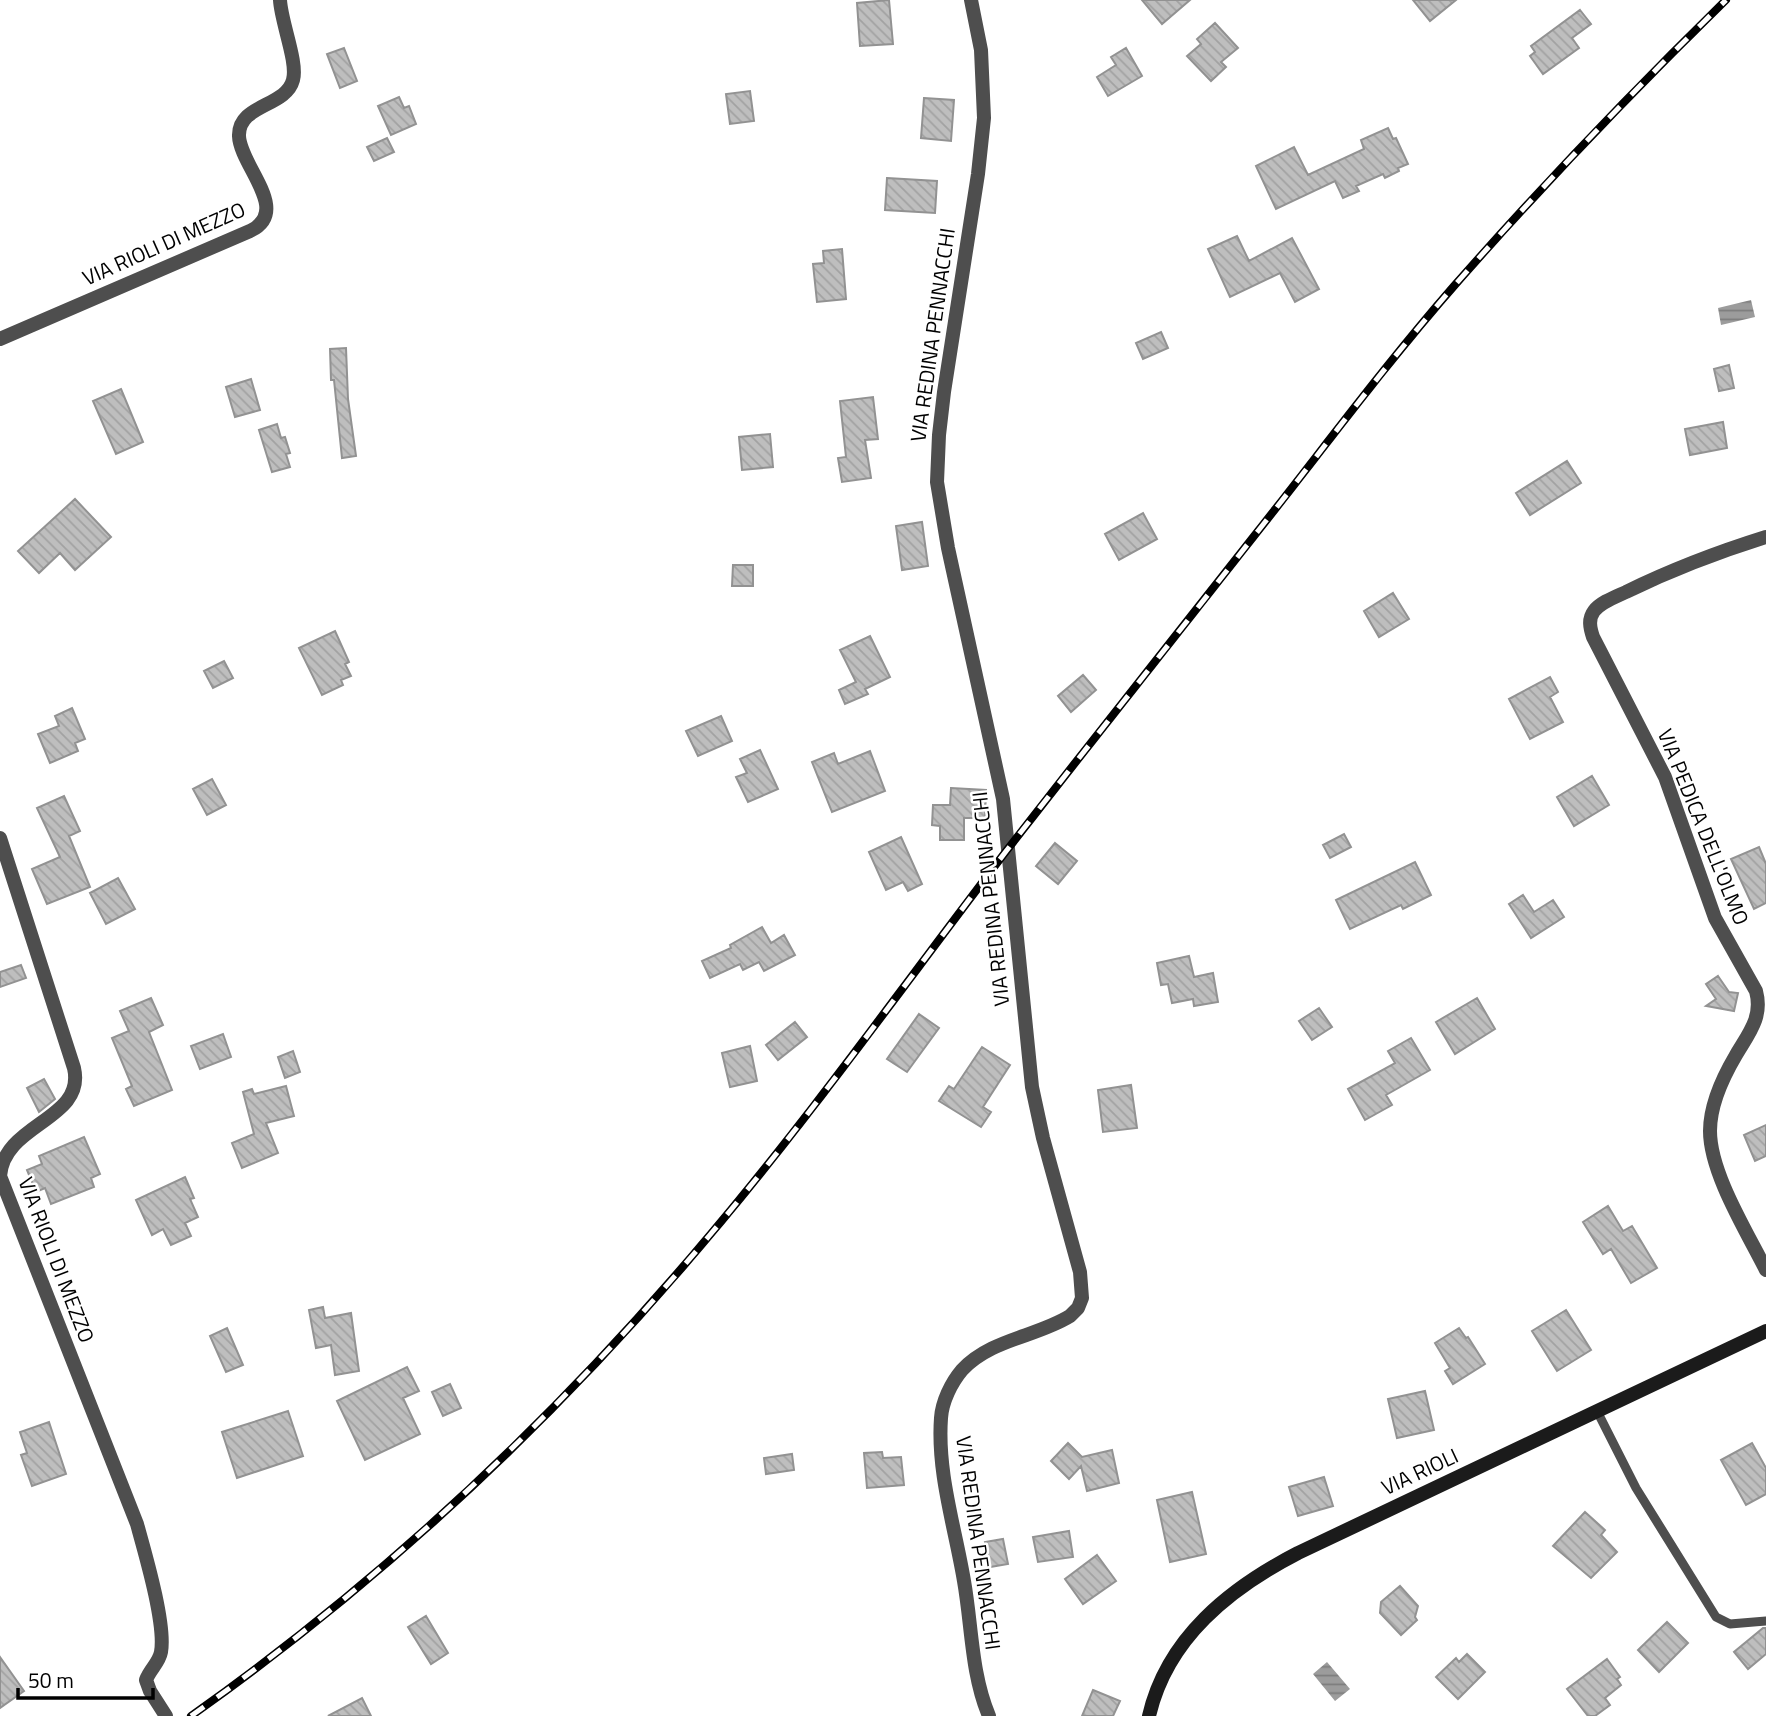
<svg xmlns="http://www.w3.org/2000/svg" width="1766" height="1716" viewBox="0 0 1766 1716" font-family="'Titillium Web',sans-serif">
<defs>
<pattern id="water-rules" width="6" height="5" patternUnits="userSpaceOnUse" patternTransform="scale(1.75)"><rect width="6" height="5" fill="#9c9c9c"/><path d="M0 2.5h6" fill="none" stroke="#7d7d7d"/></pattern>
<pattern id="building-back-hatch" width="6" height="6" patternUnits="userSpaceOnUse" patternTransform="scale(1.75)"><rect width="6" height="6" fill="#bebebe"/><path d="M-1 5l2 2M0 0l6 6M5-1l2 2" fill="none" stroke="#a2a2a2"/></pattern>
</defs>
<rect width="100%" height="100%" fill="#fff"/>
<path fill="url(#water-rules)" d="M 1751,300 L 1755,317 L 1721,325 L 1718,308 Z
M 1327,1662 L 1350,1689 L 1335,1701 L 1313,1674 Z"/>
<path fill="url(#building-back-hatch)" stroke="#929292" stroke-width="2" d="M 889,0 L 893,44 L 860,46 L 857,3 Z
M 1142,0 L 1190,0 L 1162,24 Z
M 1413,0 L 1456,0 L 1430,21 Z
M 1580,10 L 1591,24 L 1572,38 L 1579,48 L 1543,74 L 1530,56 L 1535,52 L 1531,46 Z
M 1215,23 L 1238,48 L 1221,62 L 1226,67 L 1211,81 L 1187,56 L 1201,44 L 1197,39 Z
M 344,48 L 357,81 L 340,88 L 327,54 Z
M 1126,48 L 1142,76 L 1108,96 L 1097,77 L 1116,65 L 1111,57 Z
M 750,91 L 754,121 L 730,124 L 726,94 Z
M 399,97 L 404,108 L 409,106 L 416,124 L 391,135 L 378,106 Z
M 924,98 L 954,100 L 951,141 L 921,138 Z
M 1388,128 L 1393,139 L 1396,138 L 1408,164 L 1398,168 L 1399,171 L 1385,178 L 1383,174 L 1356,186 L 1359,191 L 1343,198 L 1335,181 L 1276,209 L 1256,166 L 1294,147 L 1308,175 L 1364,149 L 1361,140 Z
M 387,138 L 394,152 L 374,161 L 367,147 Z
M 887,178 L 937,181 L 935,213 L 885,210 Z
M 1237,236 L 1249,261 L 1292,238 L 1319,289 L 1295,302 L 1280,273 L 1230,297 L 1208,249 Z
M 842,249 L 846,299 L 817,302 L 813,264 L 824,263 L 823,251 Z
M 1161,332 L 1168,348 L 1143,359 L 1136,343 Z
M 346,348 L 348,399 L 356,456 L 342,458 L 334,380 L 331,380 L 330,349 Z
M 1729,365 L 1734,388 L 1719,391 L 1714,369 Z
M 251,379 L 260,410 L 235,417 L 226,387 Z
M 121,389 L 143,442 L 116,454 L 93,401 Z
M 873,397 L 878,439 L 865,440 L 871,478 L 842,482 L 838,458 L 846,457 L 840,401 Z
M 1723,422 L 1727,448 L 1690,455 L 1685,429 Z
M 277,424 L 281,438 L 285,437 L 290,453 L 286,454 L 290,467 L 272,472 L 259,430 Z
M 770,434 L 773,467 L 742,470 L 739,437 Z
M 1567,461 L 1581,483 L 1530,515 L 1516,493 Z
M 75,499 L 111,537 L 75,570 L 60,553 L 39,573 L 18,551 Z
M 1143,513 L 1157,539 L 1119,560 L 1105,534 Z
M 922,522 L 928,566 L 902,570 L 896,526 Z
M 733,565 L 753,565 L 753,586 L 732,586 Z
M 1393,593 L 1409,619 L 1379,637 L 1364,611 Z
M 335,631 L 349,662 L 345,664 L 351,676 L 341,680 L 343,685 L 322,695 L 299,648 Z
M 870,636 L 890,677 L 865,689 L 868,694 L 845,704 L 839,690 L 856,682 L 840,650 Z
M 224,661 L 233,678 L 213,688 L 204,671 Z
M 1083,675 L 1096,690 L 1071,712 L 1058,696 Z
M 1550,677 L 1558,692 L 1550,697 L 1563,722 L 1530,739 L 1509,699 Z
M 72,708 L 85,739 L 75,743 L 78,751 L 50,763 L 38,734 L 59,726 L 55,716 Z
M 721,716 L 732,741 L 698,756 L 686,731 Z
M 760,750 L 778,789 L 748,802 L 736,777 L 747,773 L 740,759 Z
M 870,751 L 885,791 L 832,812 L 812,762 L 834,753 L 838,764 Z
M 1592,776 L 1609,805 L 1574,826 L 1557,797 Z
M 212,779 L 226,805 L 207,815 L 193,789 Z
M 951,788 L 986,790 L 985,818 L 964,818 L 964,840 L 940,840 L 940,826 L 932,825 L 933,805 L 950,805 Z
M 64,796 L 80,831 L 69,836 L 90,887 L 47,904 L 32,869 L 60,857 L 37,808 Z
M 1344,834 L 1351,847 L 1330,858 L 1323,845 Z
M 901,837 L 922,884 L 908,891 L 903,882 L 886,890 L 869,852 Z
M 1055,843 L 1077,861 L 1058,884 L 1036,866 Z
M 1759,847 L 1766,864 L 1766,903 L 1754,909 L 1731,859 Z
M 1415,862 L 1431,895 L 1403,909 L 1401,905 L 1350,929 L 1336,900 Z
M 118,878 L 135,909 L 106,924 L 90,893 Z
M 1523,895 L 1534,912 L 1553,900 L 1564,917 L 1531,938 L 1509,904 Z
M 762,927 L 771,943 L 784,935 L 795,955 L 764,971 L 759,962 L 743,970 L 740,964 L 710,978 L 702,961 L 731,948 L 730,945 Z
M 1189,956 L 1194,977 L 1213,973 L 1218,1002 L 1194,1006 L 1193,999 L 1172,1003 L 1168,984 L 1161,985 L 1157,963 Z
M 21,965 L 26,978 L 0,987 L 0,972 Z
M 1718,976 L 1729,992 L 1738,993 L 1734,1011 L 1706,1006 L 1716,999 L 1706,984 Z
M 151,998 L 163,1025 L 149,1032 L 172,1090 L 134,1106 L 126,1089 L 132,1086 L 112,1038 L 129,1031 L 120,1011 Z
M 1477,998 L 1495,1029 L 1455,1054 L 1436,1022 Z
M 1319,1008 L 1332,1027 L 1312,1040 L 1299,1021 Z
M 919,1014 L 939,1028 L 907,1072 L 887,1059 Z
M 795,1022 L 807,1037 L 778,1060 L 766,1045 Z
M 223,1034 L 231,1057 L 200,1069 L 191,1046 Z
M 1411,1038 L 1430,1070 L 1386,1095 L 1392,1105 L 1365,1120 L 1348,1089 L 1395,1063 L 1388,1051 Z
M 750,1046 L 757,1081 L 730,1087 L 722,1053 Z
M 982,1047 L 1010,1065 L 983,1107 L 991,1112 L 981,1127 L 939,1101 L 949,1086 L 954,1089 Z
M 293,1051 L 300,1072 L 285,1078 L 278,1057 Z
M 44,1079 L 55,1099 L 39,1112 L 27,1088 Z
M 1131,1085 L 1137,1128 L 1103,1132 L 1098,1090 Z
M 286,1086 L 294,1116 L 266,1123 L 278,1153 L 242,1168 L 232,1143 L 254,1134 L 243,1092 L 252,1089 L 254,1094 Z
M 1766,1125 L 1766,1156 L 1755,1161 L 1744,1135 Z
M 84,1137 L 100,1174 L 91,1178 L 94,1187 L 51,1204 L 45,1188 L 36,1192 L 27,1170 L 42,1164 L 39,1156 Z
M 185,1177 L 194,1198 L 190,1199 L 198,1217 L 185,1223 L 191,1236 L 171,1245 L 163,1229 L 152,1235 L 136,1200 Z
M 1608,1206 L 1623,1231 L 1632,1226 L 1657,1268 L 1631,1283 L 1611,1249 L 1603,1254 L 1583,1222 Z
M 323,1307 L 325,1318 L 351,1313 L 359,1371 L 335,1375 L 331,1345 L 316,1348 L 309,1310 Z
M 1566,1310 L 1591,1350 L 1557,1371 L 1532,1331 Z
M 227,1328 L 243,1365 L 226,1372 L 210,1336 Z
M 1459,1328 L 1466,1338 L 1468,1337 L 1485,1364 L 1453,1384 L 1445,1371 L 1450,1368 L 1435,1343 Z
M 407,1367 L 419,1391 L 403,1398 L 420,1434 L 365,1460 L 337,1401 Z
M 450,1384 L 461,1408 L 443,1416 L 432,1392 Z
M 1425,1391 L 1434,1430 L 1397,1438 L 1388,1399 Z
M 288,1411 L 303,1456 L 237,1478 L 222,1432 Z
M 49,1422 L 66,1474 L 32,1486 L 21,1455 L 27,1453 L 20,1432 Z
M 1068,1443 L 1082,1457 L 1112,1450 L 1119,1483 L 1087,1491 L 1081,1466 L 1069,1479 L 1051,1461 Z
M 1752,1443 L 1766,1468 L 1766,1494 L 1746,1505 L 1721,1460 Z
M 882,1452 L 883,1458 L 901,1457 L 904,1485 L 867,1488 L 864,1453 Z
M 792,1454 L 794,1470 L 766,1474 L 764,1458 Z
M 1324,1477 L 1333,1506 L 1298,1516 L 1289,1487 Z
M 1192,1492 L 1206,1554 L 1170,1562 L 1157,1500 Z
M 1585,1512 L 1605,1530 L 1601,1535 L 1617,1552 L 1591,1578 L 1553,1546 Z
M 1069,1531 L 1073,1557 L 1038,1562 L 1033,1537 Z
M 1003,1539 L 1008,1564 L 990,1567 L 985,1542 Z
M 1097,1555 L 1116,1581 L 1083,1604 L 1065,1579 Z
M 1400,1586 L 1418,1606 L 1415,1617 L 1417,1620 L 1401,1635 L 1380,1613 L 1381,1602 Z
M 426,1616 L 448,1653 L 431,1664 L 408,1627 Z
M 1667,1622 L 1688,1643 L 1659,1672 L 1638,1650 Z
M 1763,1628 L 1766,1628 L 1766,1654 L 1748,1669 L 1734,1652 Z
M 1467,1654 L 1485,1672 L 1458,1699 L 1436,1677 L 1456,1658 L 1459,1662 Z
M 0,1657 L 24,1691 L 0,1708 Z
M 1607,1659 L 1620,1677 L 1617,1679 L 1621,1685 L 1605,1698 L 1610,1705 L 1595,1716 L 1588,1716 L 1567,1689 Z
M 1093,1690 L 1120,1701 L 1113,1716 L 1082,1716 Z
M 362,1698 L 371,1716 L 328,1716 Z"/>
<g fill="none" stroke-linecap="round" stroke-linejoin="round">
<path stroke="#4e4e4e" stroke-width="9" d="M 1597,1411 L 1636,1488 L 1716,1617 L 1730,1624 L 1766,1621"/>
<path stroke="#4e4e4e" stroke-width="14" d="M 971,0 L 981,50 L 984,118 L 978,174 L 944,392 L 939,435 L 937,482 L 948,548 L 1003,799 L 1032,1087 L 1043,1138 L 1080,1272 L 1082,1298 L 1078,1308 L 1070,1316 C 1036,1337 991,1339 962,1370 C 951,1383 942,1402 941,1418 C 937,1473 955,1527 964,1581 C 972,1626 971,1673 989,1716
M 0,339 L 250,231 C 292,211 240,166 239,136 C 238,104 286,107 293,80 C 298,62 281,22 280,0
M 1766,537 C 1718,552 1671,570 1626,592 C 1615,597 1601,602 1594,611 C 1588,619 1590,628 1593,637 L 1665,777 L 1715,918 L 1756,991 C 1763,1017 1749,1033 1736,1055 C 1723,1077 1710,1105 1710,1131 C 1710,1173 1747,1232 1766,1270
M 0,838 L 74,1068 C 86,1120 4,1123 0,1176 L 137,1524 C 145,1553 166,1624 161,1652 C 159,1663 150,1669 146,1680 L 150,1691 L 166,1716"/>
<path stroke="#1b1b1b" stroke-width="14" d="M 1149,1716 C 1167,1638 1230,1588 1298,1553 L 1766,1331"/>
<defs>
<path id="rail" d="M 191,1716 C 383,1580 558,1416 709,1236 C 814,1112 908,979 1007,850 C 1090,743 1175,637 1258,531 C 1323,449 1385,365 1454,286 C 1541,187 1632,92 1726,0"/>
</defs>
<use href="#rail" stroke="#000" stroke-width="8"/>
<use href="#rail" stroke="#fff" stroke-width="5" stroke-dasharray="16" stroke-linecap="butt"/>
</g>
<g text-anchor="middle" stroke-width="5" stroke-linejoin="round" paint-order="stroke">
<g font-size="21" fill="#000" stroke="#fff">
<text transform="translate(164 244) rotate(-24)" y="7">VIA RIOLI DI MEZZO</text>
<text transform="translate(933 335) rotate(-82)" y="7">VIA REDINA PENNACCHI</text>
<text transform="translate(1703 827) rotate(68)" y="7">VIA PEDICA DELL'OLMO</text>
<text transform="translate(991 899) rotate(-96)" y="7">VIA REDINA PENNACCHI</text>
<text transform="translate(56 1260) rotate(69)" y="7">VIA RIOLI DI MEZZO</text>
<text transform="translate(1420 1472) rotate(-25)" y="7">VIA RIOLI</text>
<text transform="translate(978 1543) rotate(82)" y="7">VIA REDINA PENNACCHI</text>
</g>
</g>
<path d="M18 1688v10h135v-10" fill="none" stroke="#000000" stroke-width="3.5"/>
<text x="28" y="1688" font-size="21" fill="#000000" stroke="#ffffff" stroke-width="5" paint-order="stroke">50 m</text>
</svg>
